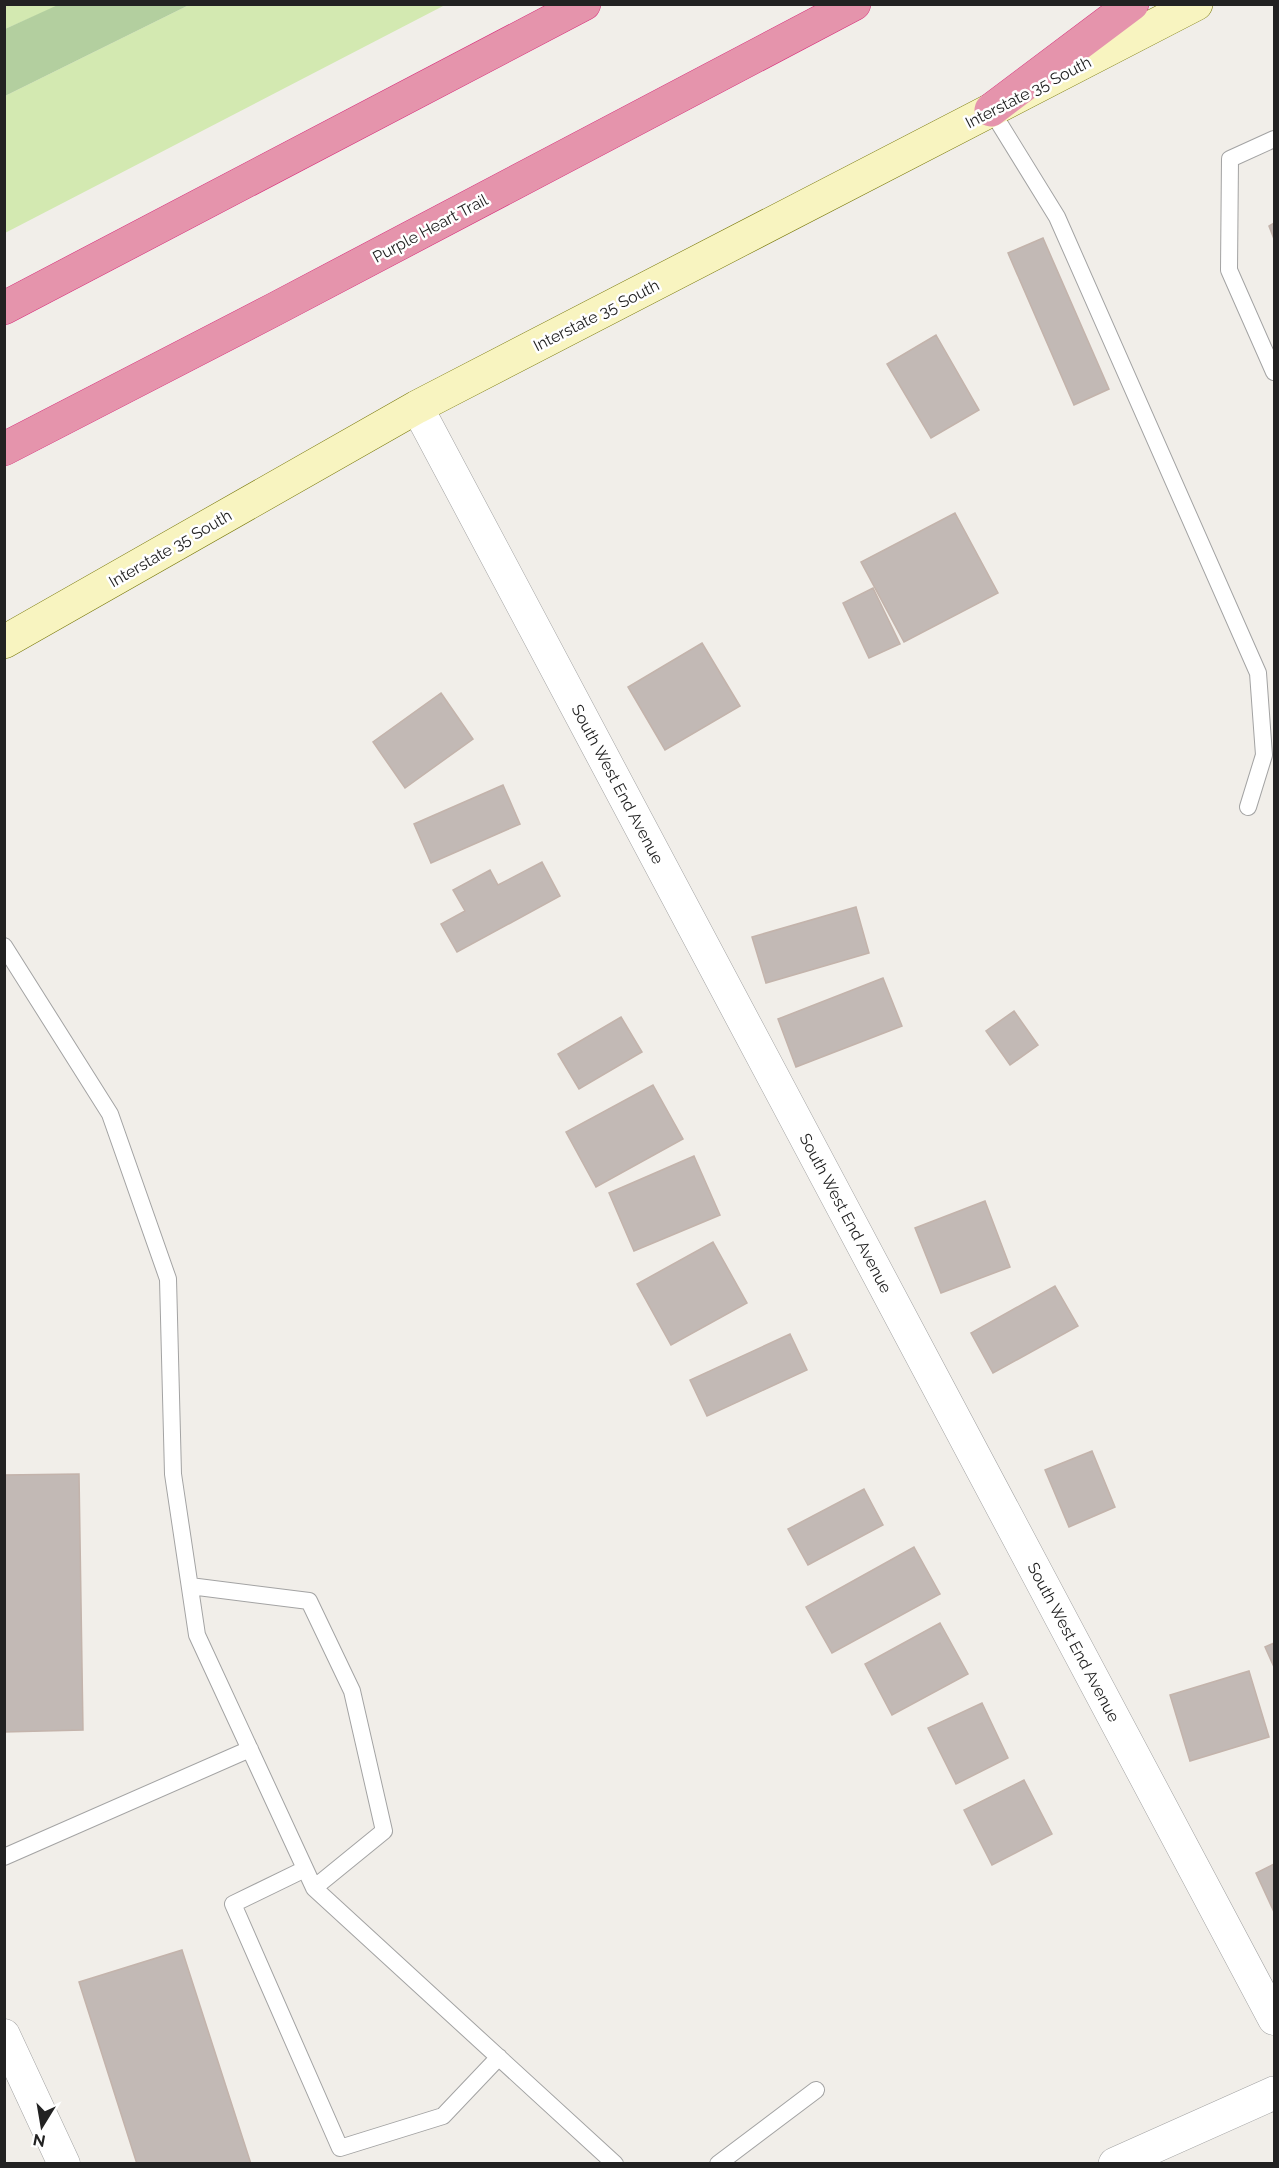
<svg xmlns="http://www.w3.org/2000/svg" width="1279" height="2168" viewBox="0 0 1279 2168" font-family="Raleway,sans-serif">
<rect width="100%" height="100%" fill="#f1eee9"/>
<path fill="#d3e9b1" d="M 5,5 L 60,5 L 5,29 Z
M 189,5 L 445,5 L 5,233 L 5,96 Z"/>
<path fill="#b3cf9f" d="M 60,4 L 189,4 L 189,5 L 5,96 L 5,29 Z"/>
<path fill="#c2b9b5" stroke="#c3b3ab" stroke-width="1.5" d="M 1274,223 L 1274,239 L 1269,226 Z
M 1043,238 L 1109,389 L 1074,405 L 1008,253 Z
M 936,335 L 979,410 L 931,438 L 887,364 Z
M 955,513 L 998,593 L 904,642 L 861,562 Z
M 873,588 L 900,644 L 869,658 L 843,603 Z
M 702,643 L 740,706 L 665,750 L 628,687 Z
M 441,693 L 473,739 L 405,788 L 373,742 Z
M 503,785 L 520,824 L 431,863 L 414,824 Z
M 542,862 L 560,896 L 457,952 L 441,924 L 465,911 L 453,890 L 490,870 L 498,885 Z
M 856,907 L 869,953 L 766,983 L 752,937 Z
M 883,978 L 902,1026 L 796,1067 L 778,1019 Z
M 1014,1011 L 1038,1045 L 1010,1065 L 986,1031 Z
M 621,1017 L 642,1052 L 579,1089 L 558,1054 Z
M 653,1085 L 683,1139 L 596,1187 L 566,1132 Z
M 694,1156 L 720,1215 L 634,1251 L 609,1193 Z
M 985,1201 L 1010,1267 L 941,1293 L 915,1228 Z
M 713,1242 L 747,1303 L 671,1345 L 637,1284 Z
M 1055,1286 L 1078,1326 L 993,1373 L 971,1333 Z
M 790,1334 L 807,1370 L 707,1416 L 690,1380 Z
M 1092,1451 L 1115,1507 L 1069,1527 L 1045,1470 Z
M 79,1474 L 83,1730 L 4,1732 L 4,1475 Z
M 864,1489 L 883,1525 L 808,1565 L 788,1529 Z
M 914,1547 L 940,1594 L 832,1653 L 806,1607 Z
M 940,1623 L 968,1674 L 892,1715 L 865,1664 Z
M 1274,1643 L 1274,1667 L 1265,1647 Z
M 1249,1671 L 1269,1737 L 1190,1761 L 1170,1695 Z
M 982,1703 L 1008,1758 L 956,1784 L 928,1728 Z
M 1024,1780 L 1052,1834 L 992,1865 L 964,1810 Z
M 1274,1864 L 1274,1912 L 1256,1873 Z
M 182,1950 L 251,2164 L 137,2164 L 79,1982 Z"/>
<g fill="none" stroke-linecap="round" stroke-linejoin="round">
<defs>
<path id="service" d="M 991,110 L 1057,217 L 1258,673 L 1264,755 L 1248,807
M 1274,139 L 1230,159 L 1229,270 L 1274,372
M 4,946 L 110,1114 L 168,1279 L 173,1474 L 197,1635 L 314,1888 L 615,2164
M 190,1586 L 309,1601 L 352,1691 L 384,1831 L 314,1888
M 4,1857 L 250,1749
M 305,1869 L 233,1904 L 340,2148 L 443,2116 L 499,2057
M 718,2164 L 816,2090"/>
<path id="minor" d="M 417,407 L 1274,2019
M 4,2035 L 64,2164"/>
<path id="tertiary" d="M 1115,2164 L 1274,2093"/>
<path id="secondary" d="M 4,642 L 417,407 L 1196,4"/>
<path id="motorway" d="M 991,110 L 1132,4
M 4,308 L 584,4
M 4,449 L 275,309 L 854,4"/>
</defs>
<use href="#service" stroke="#a3a3a3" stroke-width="18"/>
<use href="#minor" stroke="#a3a3a3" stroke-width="33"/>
<use href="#tertiary" stroke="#a3a3a3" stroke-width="34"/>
<use href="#secondary" stroke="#787809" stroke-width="34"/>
<use href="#motorway" stroke="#d62f7b" stroke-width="34"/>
<use href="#service" stroke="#fff" stroke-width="16"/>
<use href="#minor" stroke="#fff" stroke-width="32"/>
<use href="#tertiary" stroke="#fff" stroke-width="33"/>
<use href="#secondary" stroke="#f8f4c0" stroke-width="33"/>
<use href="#motorway" stroke="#e594ac" stroke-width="33"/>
</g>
<g text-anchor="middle" stroke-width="5" stroke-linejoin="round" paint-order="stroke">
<g font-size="16" fill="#222" stroke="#fff">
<text transform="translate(1028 92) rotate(-27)" y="6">Interstate 35 South</text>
<text transform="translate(430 228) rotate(-28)" y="6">Purple Heart Trail</text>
<text transform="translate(596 315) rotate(-27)" y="6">Interstate 35 South</text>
<text transform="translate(170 548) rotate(-30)" y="6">Interstate 35 South</text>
<text transform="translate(618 784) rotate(62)" y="6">South West End Avenue</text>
<text transform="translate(846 1213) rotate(62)" y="6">South West End Avenue</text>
<text transform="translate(1074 1642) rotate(62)" y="6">South West End Avenue</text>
</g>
</g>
<rect width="1279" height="2168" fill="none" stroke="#222222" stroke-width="12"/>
<g transform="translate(42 2126) rotate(191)" stroke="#ffffff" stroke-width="4.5" paint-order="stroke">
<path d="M0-4.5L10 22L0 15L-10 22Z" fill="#222222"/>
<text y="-9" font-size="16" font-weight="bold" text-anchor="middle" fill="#222222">N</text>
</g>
</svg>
